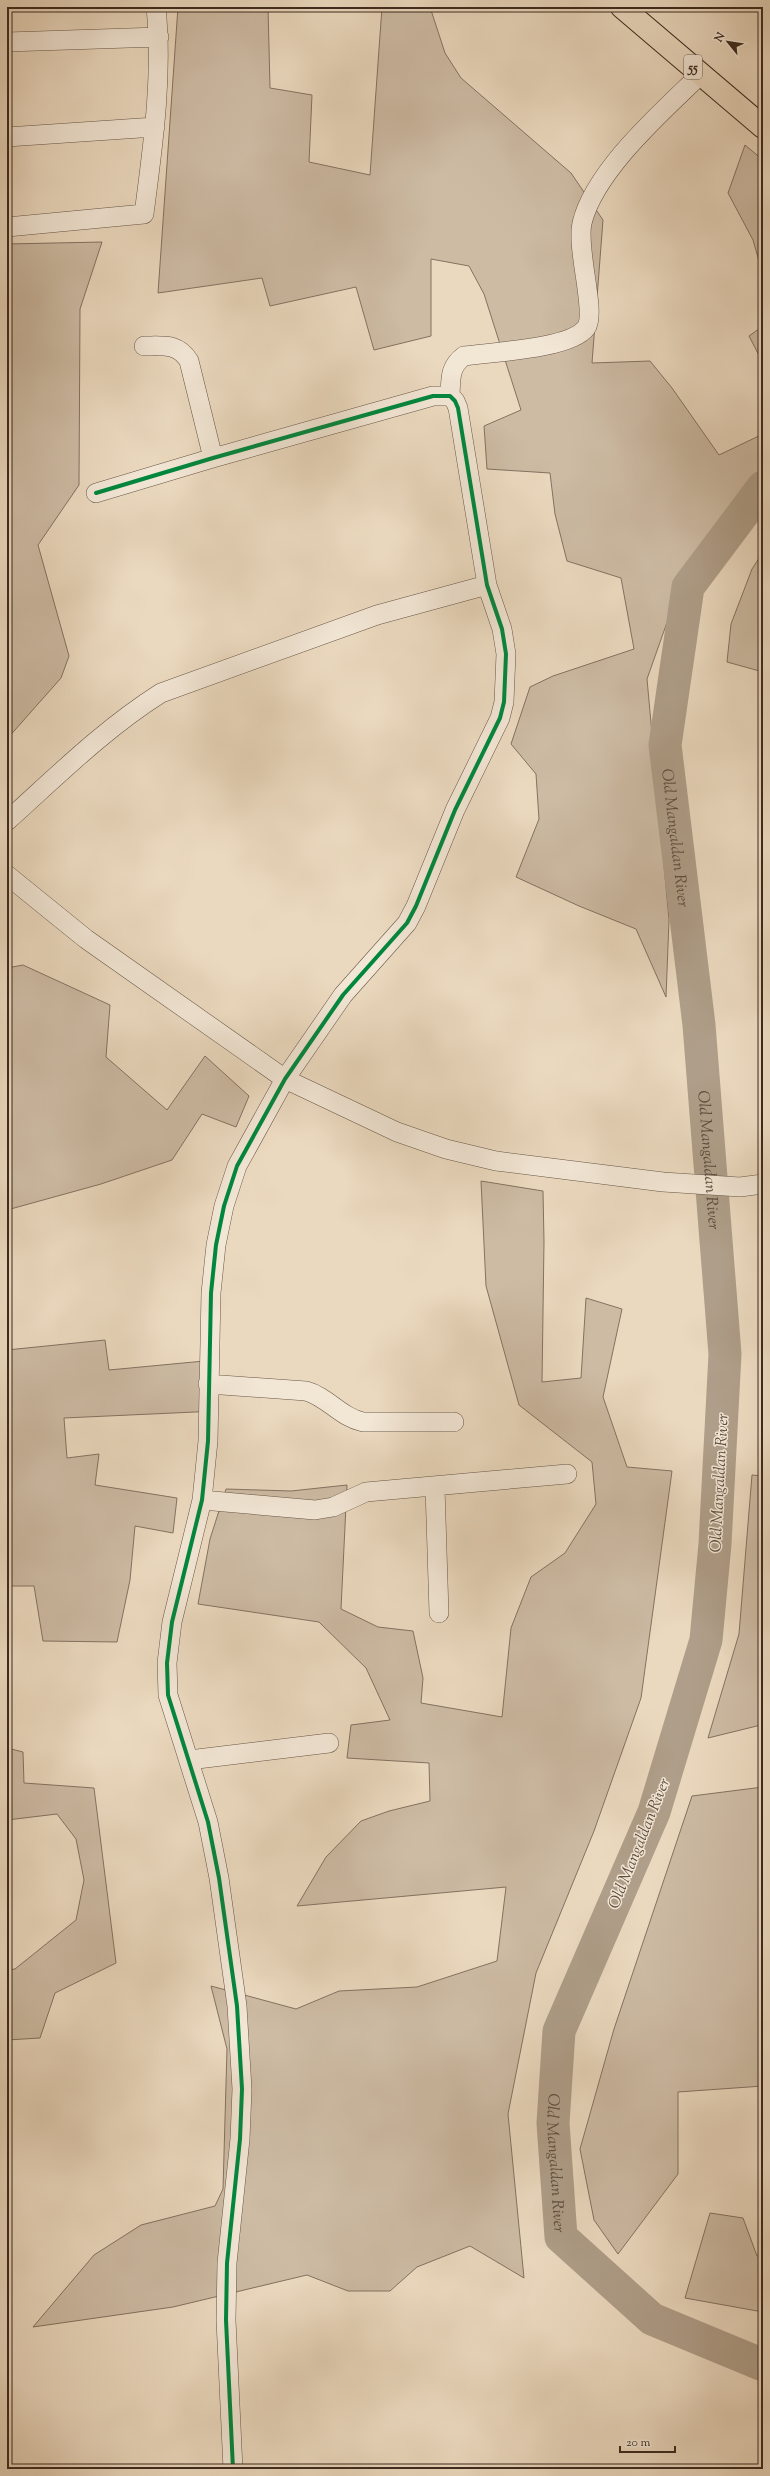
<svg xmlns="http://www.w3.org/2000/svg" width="770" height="2476" viewBox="0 0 770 2476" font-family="'Sorts Mill Goudy',serif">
<rect width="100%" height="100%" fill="#ebd9bf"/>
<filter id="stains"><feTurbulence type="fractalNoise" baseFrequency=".005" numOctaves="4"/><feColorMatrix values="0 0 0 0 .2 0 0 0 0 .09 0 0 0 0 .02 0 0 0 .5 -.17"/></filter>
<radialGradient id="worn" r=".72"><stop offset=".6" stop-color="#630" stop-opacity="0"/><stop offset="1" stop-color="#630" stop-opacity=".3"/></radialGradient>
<path fill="#cdbba4" stroke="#847262" d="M 178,7 L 268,7 L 270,88 L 312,95 L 309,162 L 370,175 L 382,7 L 430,7 L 445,53 L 461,78 L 571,173 L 603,220 L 592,363 L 650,361 L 672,388 L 719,455 L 763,434 L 763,467 L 683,577 L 647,679 L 669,920 L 666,997 L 636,929 L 579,906 L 516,877 L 539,819 L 536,774 L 511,744 L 530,687 L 553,676 L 634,649 L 621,578 L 567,561 L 555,514 L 550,473 L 487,469 L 484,426 L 521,410 L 484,294 L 469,266 L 431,259 L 431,336 L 374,350 L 356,287 L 270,306 L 262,278 L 158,293 Z
M 745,145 L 763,160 L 763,275 L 753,240 L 728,193 Z
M 102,242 L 80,309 L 79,485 L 38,545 L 69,656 L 61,678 L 7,739 L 7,244 Z
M 763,326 L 763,363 L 749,336 Z
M 763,552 L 763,672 L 727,662 L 731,624 L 752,569 Z
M 23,965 L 110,1005 L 106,1057 L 167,1110 L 205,1056 L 249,1096 L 236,1127 L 202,1114 L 172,1160 L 101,1184 L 7,1210 L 7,968 Z
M 481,1181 L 543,1191 L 544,1242 L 542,1382 L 581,1378 L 586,1298 L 622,1309 L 603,1397 L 627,1467 L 672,1471 L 641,1698 L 594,1831 L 536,1973 L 508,2114 L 524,2278 L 470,2246 L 417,2267 L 390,2291 L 348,2291 L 307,2275 L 173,2307 L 33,2327 L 94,2255 L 141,2225 L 215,2206 L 223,2189 L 227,2049 L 211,1986 L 296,2009 L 339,1991 L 417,1987 L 497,1961 L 506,1887 L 297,1906 L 326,1857 L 361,1821 L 389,1811 L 430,1801 L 429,1763 L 347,1758 L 351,1725 L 390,1720 L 366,1668 L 319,1622 L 198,1604 L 210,1539 L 226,1489 L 291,1491 L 347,1485 L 341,1609 L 378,1627 L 413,1631 L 423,1678 L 421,1703 L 502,1717 L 511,1628 L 531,1577 L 565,1553 L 596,1504 L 592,1462 L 519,1405 L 486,1286 Z
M 105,1340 L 109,1370 L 215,1360 L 217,1411 L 64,1418 L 67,1458 L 99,1454 L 95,1485 L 177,1498 L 173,1533 L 135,1526 L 130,1580 L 117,1642 L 43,1641 L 34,1586 L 7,1586 L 7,1350 Z
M 752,1475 L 763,1476 L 761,1725 L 708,1738 L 739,1634 Z
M 7,1748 L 23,1752 L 24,1783 L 94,1788 L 116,1963 L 55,1993 L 40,2038 L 7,2040 L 7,1970 L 15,1969 L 76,1920 L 84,1880 L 76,1839 L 57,1814 L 7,1820 Z
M 763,1787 L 763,2086 L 678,2092 L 678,2174 L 618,2254 L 594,2220 L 580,2149 L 614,2029 L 692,1796 Z
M 710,2213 L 743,2218 L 757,2256 L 763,2257 L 763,2312 L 685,2298 Z"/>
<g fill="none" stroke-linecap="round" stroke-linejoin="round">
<path stroke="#af9e89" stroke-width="33" id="s1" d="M 763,487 L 688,587 L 665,745 L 699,1025 L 725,1354 L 715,1544 L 706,1640 L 654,1812 L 559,2031 L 553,2123 L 561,2237 L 652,2319 L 763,2365"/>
<defs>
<path id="street" d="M 7,42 L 159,37
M 7,137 L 155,127
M 7,227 L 144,214 C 153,145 163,76 156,7
M 144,346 C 163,346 178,343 189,361 L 213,458
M 450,396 C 451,379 449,367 464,356 C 492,352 570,349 586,328 C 597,313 576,250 582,223 C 595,170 662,112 701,74
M 96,493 L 213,458 L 433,396 L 450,396 L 455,401 L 458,408 L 487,585 L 502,629 L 506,654 L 504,702 L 500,718 L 455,810 L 416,906 L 407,923 L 343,995 L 285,1079 L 237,1166 L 224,1206 L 216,1245 L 211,1293 L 208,1441 L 202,1500 L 172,1622 L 167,1663 L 168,1695 L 208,1822 L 219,1878 L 237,2006 L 242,2089 L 240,2139 L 227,2263 L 226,2320 L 233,2469
M 7,821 C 56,777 104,729 161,693 L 377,615 L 487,585
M 7,875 L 86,939 L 285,1079 L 397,1132 L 446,1149 L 496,1161 L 663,1182 L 740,1187 L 763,1184
M 208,1384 L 306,1391 C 328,1397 340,1417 363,1422 L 454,1422
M 435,1487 L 439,1613
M 202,1500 L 315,1510 L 333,1507 L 366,1492 L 567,1474
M 189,1760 L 329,1743"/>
<path id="highway" d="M 622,7 L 763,127"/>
</defs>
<use href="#street" stroke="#675647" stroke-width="20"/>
<use href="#highway" stroke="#3b2a1f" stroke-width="24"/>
<use href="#street" stroke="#f2e6d5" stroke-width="19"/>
<use href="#highway" stroke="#ebd9bf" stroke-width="22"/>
<defs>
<path id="cycleway" d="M 96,493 L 213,458 L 433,396 L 450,396 L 455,401 L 458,408 L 487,585 L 502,629 L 506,654 L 504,702 L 500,718 L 455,810 L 416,906 L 407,923 L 343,995 L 285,1079 L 237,1166 L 224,1206 L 216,1245 L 211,1293 L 208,1441 L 202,1500 L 172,1622 L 167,1663 L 168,1695 L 208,1822 L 219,1878 L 237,2006 L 242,2089 L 240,2139 L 227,2263 L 226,2320 L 233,2469"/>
</defs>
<use href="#cycleway" stroke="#f2e6d5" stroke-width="6"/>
<use href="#cycleway" stroke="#00873e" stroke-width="4"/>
</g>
<g text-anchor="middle" stroke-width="3" stroke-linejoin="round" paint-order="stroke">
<rect fill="#f2e6d5" stroke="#726256" stroke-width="1" x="684" y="55" width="18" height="24" rx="3"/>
<g font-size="14" font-weight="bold" fill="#3b2a1f">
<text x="693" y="72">55</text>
</g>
<g font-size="16" font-style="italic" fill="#5e4d3f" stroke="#f2e6d5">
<text dy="6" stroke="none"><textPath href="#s1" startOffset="378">Old Mangaldan River</textPath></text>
<text dy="6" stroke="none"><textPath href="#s1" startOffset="702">Old Mangaldan River</textPath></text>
<text transform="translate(718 1483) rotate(-87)" y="6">Old Mangaldan River</text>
<text transform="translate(638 1843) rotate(-68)" y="6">Old Mangaldan River</text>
<text dy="6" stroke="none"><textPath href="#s1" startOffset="1734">Old Mangaldan River</textPath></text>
</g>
</g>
<rect width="770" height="2476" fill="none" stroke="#ebd9bf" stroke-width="24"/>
<rect x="8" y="8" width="754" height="2460" fill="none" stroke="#3b2a1f" stroke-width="2"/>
<rect x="12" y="12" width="746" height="2452" fill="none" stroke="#3b2a1f"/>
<g transform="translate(728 42) rotate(300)" stroke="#f2e6d5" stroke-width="3" paint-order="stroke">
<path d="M0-3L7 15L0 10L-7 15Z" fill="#3b2a1f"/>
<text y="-6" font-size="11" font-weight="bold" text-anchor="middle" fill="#3b2a1f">N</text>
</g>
<path d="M620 2446v6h55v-6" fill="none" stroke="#3b2a1f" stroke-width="2"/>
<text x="626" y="2446" font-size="12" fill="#3b2a1f" stroke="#f2e6d5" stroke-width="3" paint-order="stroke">20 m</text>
<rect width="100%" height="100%" filter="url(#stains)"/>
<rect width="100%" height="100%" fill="url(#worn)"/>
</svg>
